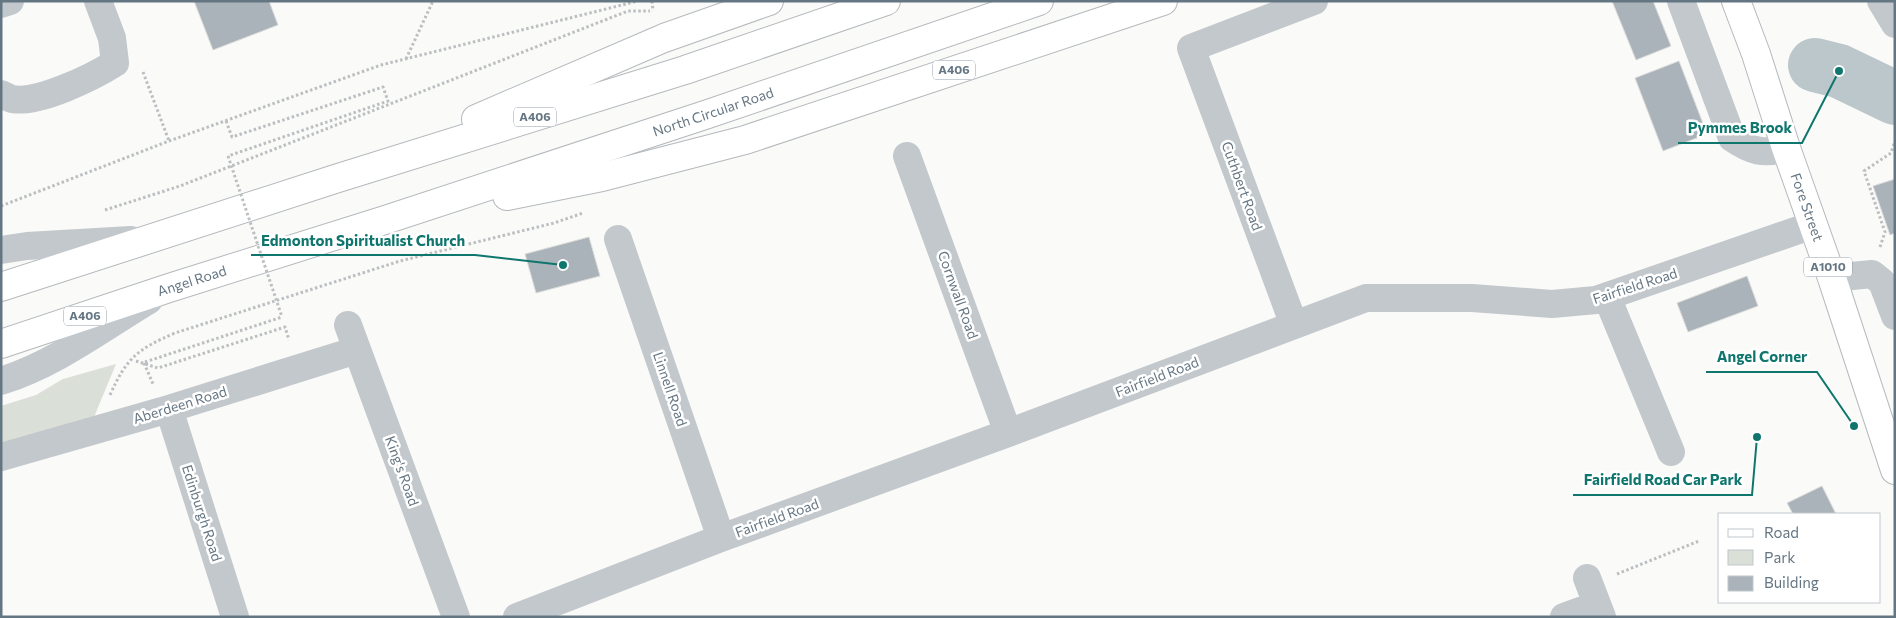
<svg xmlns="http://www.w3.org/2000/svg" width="1896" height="618" viewBox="0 0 1896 618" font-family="Commissioner,sans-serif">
<rect width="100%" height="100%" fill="#fafaf8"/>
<path fill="#dadfd7" d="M 116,364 L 94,417 L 1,453 L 1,406 L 36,395 L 63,379 Z"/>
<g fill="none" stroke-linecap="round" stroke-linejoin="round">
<path stroke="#bbc7cb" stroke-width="54" d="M 1815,65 L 1839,71 L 1895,98"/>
</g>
<path fill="#aab3b9" stroke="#dcdcda" d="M 194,1 L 269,1 L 278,25 L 213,50 Z
M 1612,1 L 1653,1 L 1671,46 L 1636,60 Z
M 1679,61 L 1707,134 L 1663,151 L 1635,78 Z
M 1895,179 L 1895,233 L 1890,235 L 1873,186 Z
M 589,237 L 600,276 L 536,293 L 525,254 Z
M 1747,276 L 1758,306 L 1688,332 L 1677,303 Z
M 1822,486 L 1836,514 L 1793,514 L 1787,503 Z"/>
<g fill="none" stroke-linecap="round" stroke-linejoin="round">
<defs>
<g id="major">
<path id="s1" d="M 1736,1 L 1756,54 L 1786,148 L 1832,278 L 1895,470"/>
</g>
<g id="highway">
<path d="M 476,119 L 664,38 L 769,1"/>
<path d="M 507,196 L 602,177 L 745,140 L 1163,1"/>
<path d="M 1,287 L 335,179 L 685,70 L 886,1"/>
<path id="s2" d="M 1,344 L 169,288 L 385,220 L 708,114 L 1039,1"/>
</g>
</defs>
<use href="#major" stroke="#b5babe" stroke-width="30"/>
<use href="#highway" stroke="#b4b9bd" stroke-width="30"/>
<path stroke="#bbbfc2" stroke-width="3" stroke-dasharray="2.5 2.5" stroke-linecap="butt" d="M 652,1 L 653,11
M 406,59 L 433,1
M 143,72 L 169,141
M 226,121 L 232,137 L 383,87 L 388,101 L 228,156
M 1,206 L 169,141 L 381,65 L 638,1
M 105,210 L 180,186 L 628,11 L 650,11
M 1880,247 L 1885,232 L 1864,171 L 1891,153 L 1895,141
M 136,361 L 158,368 L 285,327 L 289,340
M 145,362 L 282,317
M 110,395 C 127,357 138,349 175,333 L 400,261 L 554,223 L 583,213
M 1617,574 L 1699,541"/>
<path stroke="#c3c8cc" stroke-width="28" d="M 1681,1 L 1732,138 C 1751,151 1764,155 1786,148
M 1881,1 L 1895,24
M 1,4 L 10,1
M 1,94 C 5,96 9,98 12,99 C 38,104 93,77 115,63 L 112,38 L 98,1
M 907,156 L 1008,433
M 618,239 L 721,538
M 1,250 L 27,246 L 131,240
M 1832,278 L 1872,274 L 1882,282 L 1895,316
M 1607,297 L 1671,452
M 348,325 L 456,617
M 1294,325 L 1191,48 L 1314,1
M 1,381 C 55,364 101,329 149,300
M 169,409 L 235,617
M 1,457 L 162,411 L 357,350
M 1587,578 L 1602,617
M 517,617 L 721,538 L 1008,433 L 1366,298 L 1472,298 L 1552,304 L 1596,300 L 1813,225
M 1564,617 L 1597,605"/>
<use href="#major" stroke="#fff" stroke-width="28"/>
<use href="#highway" stroke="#fff" stroke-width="28"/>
<path stroke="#bbbfc2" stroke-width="3" stroke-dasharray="2.5 2.5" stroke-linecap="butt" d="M 228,156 L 282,317
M 144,363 L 153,384"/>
</g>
<g text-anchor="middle" stroke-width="5" stroke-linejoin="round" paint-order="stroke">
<g fill="#fff" stroke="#939fa8" stroke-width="1">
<rect x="933" y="60.5" width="42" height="19" rx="4"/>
<rect x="514" y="107.5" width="42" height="19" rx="4"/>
<rect x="1804" y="257.5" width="48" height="19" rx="4"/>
<rect x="64" y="306.5" width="42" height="19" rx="4"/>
</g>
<g font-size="12" font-weight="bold" fill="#657683">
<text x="954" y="74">A406</text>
<text x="535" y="121">A406</text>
<text x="1828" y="271">A1010</text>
<text x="85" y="320">A406</text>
</g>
<g font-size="14" fill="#657683" stroke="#fff">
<text dy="5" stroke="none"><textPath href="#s2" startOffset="749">North Circular Road</textPath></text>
<text transform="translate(1242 186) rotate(70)" y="5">Cuthbert Road</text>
<text dy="5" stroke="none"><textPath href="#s1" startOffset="218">Fore Street</textPath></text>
<text dy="5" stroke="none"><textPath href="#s2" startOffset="201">Angel Road</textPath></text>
<text transform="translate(1635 286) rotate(-18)" y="5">Fairfield Road</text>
<text transform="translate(958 295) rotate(70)" y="5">Cornwall Road</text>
<text transform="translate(1157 377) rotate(-21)" y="5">Fairfield Road</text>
<text transform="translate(670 389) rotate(71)" y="5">Linnell Road</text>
<text transform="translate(180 405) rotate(-17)" y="5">Aberdeen Road</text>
<text transform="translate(402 471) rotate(70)" y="5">King's Road</text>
<text transform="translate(202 513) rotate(72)" y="5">Edinburgh Road</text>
<text transform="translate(777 518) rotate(-20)" y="5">Fairfield Road</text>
</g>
</g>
<path fill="none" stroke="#0f766e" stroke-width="2" d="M1839 71L1802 143H1678M563 265L475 255H251M1854 426L1817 372H1706M1757 437L1752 495H1573"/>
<g fill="#0f766e" stroke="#fff" stroke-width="2">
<circle cx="1839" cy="71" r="5"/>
<circle cx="563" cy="265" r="5"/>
<circle cx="1854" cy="426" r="5"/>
<circle cx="1757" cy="437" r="5"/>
</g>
<g font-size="15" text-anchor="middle" font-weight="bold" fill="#0f766e" stroke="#fff" stroke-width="5" stroke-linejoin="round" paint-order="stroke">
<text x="1740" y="133">Pymmes Brook</text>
<text x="363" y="246">Edmonton Spiritualist Church</text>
<text x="1762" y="362">Angel Corner</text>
<text x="1663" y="485">Fairfield Road Car Park</text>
</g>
<rect width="1896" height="618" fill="none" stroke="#657683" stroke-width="5"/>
<rect x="1718" y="513" width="162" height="90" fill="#ffffff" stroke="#c1c8cd"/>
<rect x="1728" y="529" width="25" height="8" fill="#ffffff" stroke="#c1c8cd"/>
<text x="1764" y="538" font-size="15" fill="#657683">Road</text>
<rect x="1728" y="550" width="25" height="15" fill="#dadfd7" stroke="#c1c8cd"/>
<text x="1764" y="563" font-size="15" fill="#657683">Park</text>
<rect x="1728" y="576" width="25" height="15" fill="#aab3b9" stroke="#c1c8cd"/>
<text x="1764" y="588" font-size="15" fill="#657683">Building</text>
</svg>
